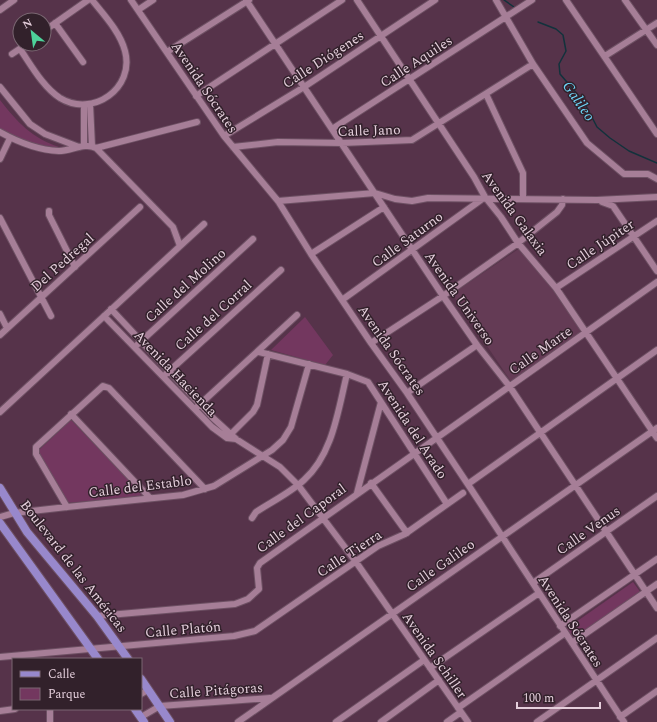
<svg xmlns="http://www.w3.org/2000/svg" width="657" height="722" viewBox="0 0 657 722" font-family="Spectral,serif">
<rect width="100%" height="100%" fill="#56334a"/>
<path fill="#643b55" d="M 523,246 L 583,334 L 512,383 L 452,294 Z"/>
<path fill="#73375f" d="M 0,100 C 17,122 32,138 59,147 C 38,150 19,139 0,131 Z
M 305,317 L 333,355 L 325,365 L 271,350 Z
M 71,420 L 141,493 L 140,497 L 65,503 L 38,451 Z
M 633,582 L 641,593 L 574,640 L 566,629 Z"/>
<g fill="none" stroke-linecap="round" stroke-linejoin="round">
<path stroke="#12323c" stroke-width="1.5" d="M 504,0 L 514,7
M 538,22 L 556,29 L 563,35 L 566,51 L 559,64 L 560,74 L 584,102 L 597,127 L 610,138 L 629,151 L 657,163"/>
<defs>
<path id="minor" d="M 131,0 L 224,136 L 278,201 L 311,254 L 371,343 L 407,393 L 471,489 L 624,722
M 246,0 L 443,296 L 477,345 L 510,387 L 657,608
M 357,0 L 474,177 L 485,197 L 501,217 L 518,243 L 556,288 L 657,438
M 496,0 L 533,64 L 587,143 L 624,174 L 648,174 L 657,179
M 566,0 L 657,134
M 625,0 L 657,45
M 0,10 L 14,0
M 138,10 L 153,0
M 55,23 L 83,62
M 44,31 L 88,0
M 20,49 C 31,65 43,87 60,98 C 93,118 135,88 125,51 C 120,32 104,15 92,0
M 167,52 L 249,0
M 12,54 L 27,44
M 605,56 L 657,23
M 0,87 L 30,124 L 45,134 L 79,147
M 486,94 L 523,173 L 523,199
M 196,96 L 342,0
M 90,104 L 92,146
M 84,105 L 84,146
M 332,129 L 532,0
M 0,132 C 18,142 38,150 59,151 C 71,151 85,142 96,148 L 197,122
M 224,136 L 304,87 L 435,0
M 233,147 L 278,142 L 342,143 L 412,140 L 533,64
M 96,148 L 173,227 L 180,246
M 0,159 L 10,138
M 278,201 L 375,193 L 395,199 L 412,201 L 428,198 L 597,200 L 657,197
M 602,202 L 613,206 L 657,271
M 49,211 L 49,215 L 75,267
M 0,218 L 51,316
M 311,254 L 384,207
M 556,288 L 657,221
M 342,300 L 485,197
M 111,309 L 213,418 L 236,439 L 280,467 L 298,485 L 356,562 L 468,722
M 0,314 L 7,328
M 104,316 L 212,427 L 227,438 L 236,439
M 0,335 L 140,207
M 371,343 L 443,296 L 518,243 L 557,212 L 562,205 L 563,199
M 138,344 L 253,239
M 259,352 L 347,374 L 368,382 L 447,504
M 166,374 L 281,270
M 407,393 L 477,345
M 197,407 L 297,315
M 0,412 L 204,224
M 71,414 L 150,498
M 229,436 L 253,412 L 257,405 L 268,354
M 371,483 L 407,533
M 468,484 L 657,350
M 357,493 L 381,402
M 67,507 L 36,454 L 36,447 L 103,386 L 109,388 L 205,489
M 0,517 L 14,513 L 67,507 L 183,495 L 214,486 L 272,450 L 283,440 L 291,427 L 309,364
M 252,518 L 256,512 C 271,502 290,493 304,480 C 333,454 338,410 347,374
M 533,583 L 657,496
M 97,616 L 235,604 L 248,599 L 259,589 L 257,568 L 260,563 L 657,282
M 560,626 L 657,559
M 572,643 L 657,584
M 0,657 L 234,636 L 255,631 L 378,546 L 405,534 L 463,493
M 430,668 L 539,593
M 141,694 L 148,690
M 458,708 L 565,633
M 50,709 L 50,722
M 0,711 L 15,709
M 141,717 L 160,706 L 270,698
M 620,717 L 657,691
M 238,722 L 657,428
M 336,722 L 424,660
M 381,722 L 439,680
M 447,722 L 461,712
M 537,722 L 657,638"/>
<path id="major" d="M 0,488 L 27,532 L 97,616 L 128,659
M 0,523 L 98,659
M 141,679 L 170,722
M 135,709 L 144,722"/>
</defs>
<use href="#minor" stroke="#6d5063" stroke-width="8"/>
<use href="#major" stroke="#6d5063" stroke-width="10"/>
<use href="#minor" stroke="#a67e97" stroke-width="6"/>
<use href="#major" stroke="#9888cc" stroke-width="8"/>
</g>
<g text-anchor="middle" stroke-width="3" stroke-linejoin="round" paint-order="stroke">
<g font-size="14" fill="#e5cfdc" stroke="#32212b">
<text transform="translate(323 59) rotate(-33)" y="5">Calle Diógenes</text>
<text transform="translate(416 61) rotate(-33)" y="5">Calle Aquiles</text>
<text transform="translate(205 87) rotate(56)" y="5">Avenida Sócrates</text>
<text transform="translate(369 130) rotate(-2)" y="5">Calle Jano</text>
<text transform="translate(515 213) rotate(54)" y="5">Avenida Galaxia</text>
<text transform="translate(407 239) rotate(-36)" y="5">Calle Saturno</text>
<text transform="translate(600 244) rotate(-34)" y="5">Calle Júpiter</text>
<text transform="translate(62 262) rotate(-42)" y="5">Del Pedregal</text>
<text transform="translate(185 285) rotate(-42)" y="5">Calle del Molino</text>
<text transform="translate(460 298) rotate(55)" y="5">Avenida Universo</text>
<text transform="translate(213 315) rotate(-42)" y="5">Calle del Corral</text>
<text transform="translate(392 350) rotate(55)" y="5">Avenida Sócrates</text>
<text transform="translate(540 350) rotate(-35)" y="5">Calle Marte</text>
<text transform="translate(176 373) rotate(46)" y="5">Avenida Hacienda</text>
<text transform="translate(413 429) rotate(57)" y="5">Avenida del Arado</text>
<text transform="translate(140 486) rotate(-7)" y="5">Calle del Establo</text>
<text transform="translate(301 518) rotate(-36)" y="5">Calle del Caporal</text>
<text transform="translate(588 530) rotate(-35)" y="5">Calle Venus</text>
<text transform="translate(349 553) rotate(-33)" y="5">Calle Tierra</text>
<text transform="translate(440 565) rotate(-35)" y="5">Calle Galileo</text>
<text transform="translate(74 566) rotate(52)" y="5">Boulevard de las Américas</text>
<text transform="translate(571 621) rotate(57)" y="5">Avenida Sócrates</text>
<text transform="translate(183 629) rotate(-5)" y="5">Calle Platón</text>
<text transform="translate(435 655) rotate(55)" y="5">Avenida Schiller</text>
<text transform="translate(216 690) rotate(-4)" y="5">Calle Pitágoras</text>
</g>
<g font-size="15" font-style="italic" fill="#6cd4f6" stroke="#32212b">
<text transform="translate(579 101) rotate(55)" y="5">Galileo</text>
</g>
</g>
<rect x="12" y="658" width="130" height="52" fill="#32212b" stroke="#7a6772"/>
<rect x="20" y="671" width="20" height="6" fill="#9888cc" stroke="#7a6772"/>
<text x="48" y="678" font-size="12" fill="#e5cfdc">Calle</text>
<rect x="20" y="688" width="20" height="12" fill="#73375f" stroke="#7a6772"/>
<text x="48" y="698" font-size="12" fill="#e5cfdc">Parque</text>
<g transform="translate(32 32) rotate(331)"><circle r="19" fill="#32212b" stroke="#7a6772"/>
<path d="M0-3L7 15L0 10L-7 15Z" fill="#4dd39a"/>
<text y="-6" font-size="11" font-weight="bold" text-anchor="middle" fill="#e5cfdc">N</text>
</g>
<path d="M517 702v6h83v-6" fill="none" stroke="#e5cfdc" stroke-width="2"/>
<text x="523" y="702" font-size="12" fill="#e5cfdc" stroke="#32212b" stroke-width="3" paint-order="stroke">100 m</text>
</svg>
